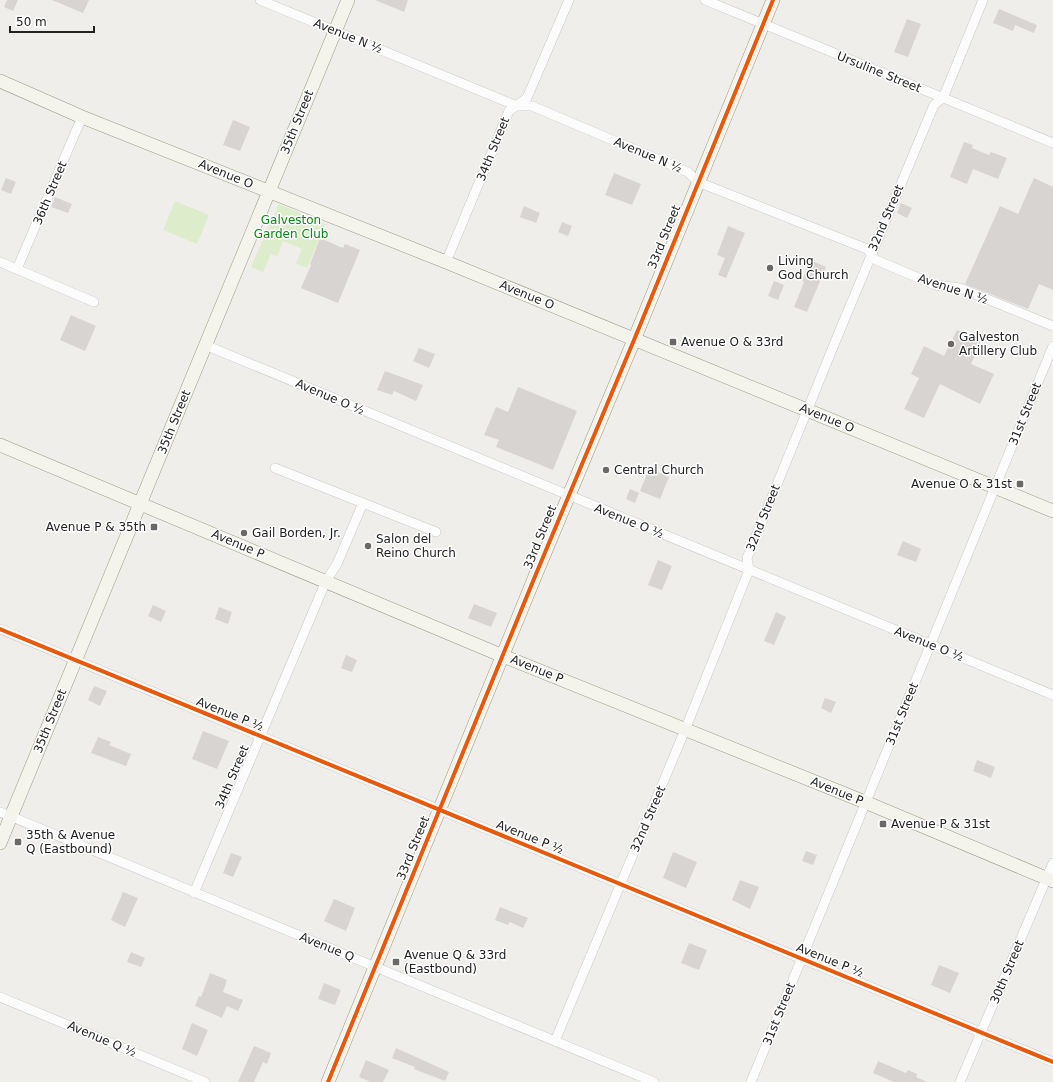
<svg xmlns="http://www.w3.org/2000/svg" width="1053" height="1082" viewBox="0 0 1053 1082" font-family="'DejaVu Sans',sans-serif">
<rect width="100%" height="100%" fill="#f0eeeb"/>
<path fill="#ddeccb" d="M 175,201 L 209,215 L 197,244 L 163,230 Z
M 279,204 L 325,224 L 307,268 L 296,263 L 302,249 L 283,241 L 277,256 L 271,254 L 263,272 L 251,267 Z"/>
<path fill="#d7d4d2" d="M 7,0 L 18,0 L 13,11 L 4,7 Z
M 52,0 L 89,0 L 83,13 Z
M 375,0 L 408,0 L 404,12 Z
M 999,9 L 1037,25 L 1034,33 L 1015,25 L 1013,31 L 993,23 Z
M 907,19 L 921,24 L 908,57 L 894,52 Z
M 233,120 L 250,127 L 240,151 L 223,145 Z
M 964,142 L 973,145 L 972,148 L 989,155 L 991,152 L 1007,158 L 998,179 L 973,169 L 967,184 L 950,177 Z
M 614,173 L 641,184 L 632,205 L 605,195 Z
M 6,178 L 16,182 L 11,194 L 1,190 Z
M 1034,178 L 1053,187 L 1053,290 L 1039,284 L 1028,309 L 965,284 L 1000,206 L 1018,214 Z
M 55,197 L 72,204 L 68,213 L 51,207 Z
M 901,203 L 912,208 L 907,218 L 897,213 Z
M 524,206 L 540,213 L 536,223 L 520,217 Z
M 562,222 L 572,226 L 568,236 L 558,232 Z
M 728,226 L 745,233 L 726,278 L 718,275 L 725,258 L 717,255 Z
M 320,238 L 343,248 L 345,244 L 360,250 L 338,303 L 301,288 L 311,265 L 310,264 Z
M 810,260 L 826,267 L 807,312 L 794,307 L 804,282 L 802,281 Z
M 774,281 L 784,285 L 778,300 L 768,296 Z
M 71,315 L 96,326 L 85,351 L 60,340 Z
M 957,330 L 981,342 L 971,364 L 994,374 L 980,404 L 940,384 L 924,418 L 904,409 L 919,378 L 911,374 L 924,346 L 944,356 Z
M 419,348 L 435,354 L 429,368 L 413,361 Z
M 385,371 L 423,385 L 416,401 L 394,391 L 392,395 L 377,390 Z
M 518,387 L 577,411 L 553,470 L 496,447 L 499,440 L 484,435 L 496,407 L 508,412 Z
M 649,469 L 669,477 L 660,499 L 640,491 Z
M 630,489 L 639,493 L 635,503 L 626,499 Z
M 903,541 L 921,549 L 916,562 L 897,555 Z
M 658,560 L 672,566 L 662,590 L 648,585 Z
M 474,604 L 497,613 L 491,627 L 468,618 Z
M 153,605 L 166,611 L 161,622 L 148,616 Z
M 219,607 L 232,612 L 228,624 L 215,619 Z
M 776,612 L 786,617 L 774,645 L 764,641 Z
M 346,655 L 357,660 L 352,672 L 341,668 Z
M 94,686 L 107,691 L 100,706 L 88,700 Z
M 825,698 L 836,702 L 831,713 L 821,708 Z
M 203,731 L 229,741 L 217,769 L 192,759 Z
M 98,737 L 111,742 L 109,745 L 131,754 L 126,766 L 91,753 Z
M 977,760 L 995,767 L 991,778 L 973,771 Z
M 806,851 L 817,855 L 813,865 L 802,861 Z
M 673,852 L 697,862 L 686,888 L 663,878 Z
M 231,853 L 242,857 L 233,877 L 223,873 Z
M 740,880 L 759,887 L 750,909 L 732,900 Z
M 123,892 L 138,898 L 125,927 L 111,920 Z
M 334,899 L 355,908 L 346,931 L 324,921 Z
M 500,907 L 528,918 L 523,928 L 510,922 L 508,925 L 495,920 Z
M 689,943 L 707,950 L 699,970 L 681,963 Z
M 131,952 L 145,958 L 141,967 L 127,962 Z
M 939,965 L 959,973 L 950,993 L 931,985 Z
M 210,973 L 227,980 L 223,992 L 243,1000 L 238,1011 L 227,1006 L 222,1018 L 195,1006 L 199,996 L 201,997 Z
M 324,983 L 341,990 L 335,1005 L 318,999 Z
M 192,1023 L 208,1030 L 197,1056 L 182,1049 Z
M 254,1046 L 271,1053 L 267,1064 L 263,1062 L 254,1082 L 238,1082 Z
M 396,1048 L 449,1072 L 445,1081 L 414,1069 L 415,1067 L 392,1058 Z
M 366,1060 L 389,1070 L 383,1082 L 371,1082 L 359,1077 Z
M 878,1061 L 906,1073 L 908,1070 L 917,1074 L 916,1077 L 927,1082 L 894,1082 L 873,1073 Z"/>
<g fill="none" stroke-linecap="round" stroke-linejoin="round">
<defs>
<path id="street" d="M 260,0 L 517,106 L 532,106 L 688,172 L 698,182 L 867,249 L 876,260 L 935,285 L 960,288 L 1053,326
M 705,0 L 1053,143
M 0,262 L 94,302
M 446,262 L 509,111 L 527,98 L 569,0
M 17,269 L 82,117
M 205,345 L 1053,695
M 275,468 L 436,532
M 0,629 L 1053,1062
M 0,812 L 654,1082
M 194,893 L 326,581 L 337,564 L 363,503
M 0,997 L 205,1082
M 555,1041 L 685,730 L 749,570 L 747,558 L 840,330 L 934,105 L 943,98 L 983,0
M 751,1082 L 1053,346
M 960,1082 L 1053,863"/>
<path id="secondary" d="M 0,81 L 82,117 L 446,262 L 1053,511
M 0,445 L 503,656 L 865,802 L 1053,881
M 0,843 L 348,0
M 328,1082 L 536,574 L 634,340 L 773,0"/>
</defs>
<use href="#street" stroke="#c9c8c7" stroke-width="10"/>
<use href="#secondary" stroke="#999a82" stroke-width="14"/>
<use href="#street" stroke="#fdfcfc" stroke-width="9"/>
<use href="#secondary" stroke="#f4f4ed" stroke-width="13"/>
<defs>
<path id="cycleway" d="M 0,629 L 1053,1062
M 328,1082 L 536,574 L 634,340 L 773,0"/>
</defs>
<use href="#cycleway" stroke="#fff" stroke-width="6"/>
<use href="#cycleway" stroke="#e8590c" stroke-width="4"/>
</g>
<g fill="#6a6968" stroke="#fff" stroke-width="1.5">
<circle cx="770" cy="268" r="4"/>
<rect x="669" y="338" width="8" height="8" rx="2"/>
<circle cx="951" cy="344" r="4"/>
<circle cx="606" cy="470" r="4"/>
<rect x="1016" y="480" width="8" height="8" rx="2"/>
<rect x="150" y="523" width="8" height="8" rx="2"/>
<circle cx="244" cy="533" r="4"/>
<circle cx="368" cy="546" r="4"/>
<rect x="879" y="820" width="8" height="8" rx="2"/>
<rect x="14" y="838" width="8" height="8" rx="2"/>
<rect x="392" y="958" width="8" height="8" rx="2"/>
</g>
<g text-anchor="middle" stroke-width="3" stroke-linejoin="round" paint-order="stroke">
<g font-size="12" fill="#222" stroke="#fff">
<text transform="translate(348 36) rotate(22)" y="4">Avenue N ½</text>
<text transform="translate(879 72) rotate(22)" y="4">Ursuline Street</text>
<text transform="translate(297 122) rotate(-68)" y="4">35th Street</text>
<text transform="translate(493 149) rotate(-68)" y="4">34th Street</text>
<text transform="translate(648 155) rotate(23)" y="4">Avenue N ½</text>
<text transform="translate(226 174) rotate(22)" y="4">Avenue O</text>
<text transform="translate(50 193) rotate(-67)" y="4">36th Street</text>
<text transform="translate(886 218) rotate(-67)" y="4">32nd Street</text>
<text transform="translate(664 237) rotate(-68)" y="4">33rd Street</text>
<text transform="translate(953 289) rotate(18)" y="4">Avenue N ½</text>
<text transform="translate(527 295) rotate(22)" y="4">Avenue O</text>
<text transform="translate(330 397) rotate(23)" y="4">Avenue O ½</text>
<text transform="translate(1025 414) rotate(-68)" y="4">31st Street</text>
<text transform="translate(827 418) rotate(22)" y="4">Avenue O</text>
<text transform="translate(174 422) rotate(-68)" y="4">35th Street</text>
<text transform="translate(763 518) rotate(-68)" y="4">32nd Street</text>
<text transform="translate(629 521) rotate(22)" y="4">Avenue O ½</text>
<text transform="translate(540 537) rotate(-68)" y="4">33rd Street</text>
<text transform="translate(238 544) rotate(23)" y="4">Avenue P</text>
<text transform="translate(929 644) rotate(22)" y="4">Avenue O ½</text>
<text transform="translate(537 669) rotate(22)" y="4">Avenue P</text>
<text transform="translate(230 714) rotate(22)" y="4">Avenue P ½</text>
<text transform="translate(902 714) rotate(-68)" y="4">31st Street</text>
<text transform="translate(50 721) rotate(-68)" y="4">35th Street</text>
<text transform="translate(232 777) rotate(-67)" y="4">34th Street</text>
<text transform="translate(837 791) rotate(22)" y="4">Avenue P</text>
<text transform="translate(648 819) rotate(-67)" y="4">32nd Street</text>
<text transform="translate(530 837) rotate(22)" y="4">Avenue P ½</text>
<text transform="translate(413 848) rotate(-68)" y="4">33rd Street</text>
<text transform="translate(327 947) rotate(22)" y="4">Avenue Q</text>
<text transform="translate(830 960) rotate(22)" y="4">Avenue P ½</text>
<text transform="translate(1007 972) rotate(-67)" y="4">30th Street</text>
<text transform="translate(779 1014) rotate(-68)" y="4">31st Street</text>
<text transform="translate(102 1039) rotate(23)" y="4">Avenue Q ½</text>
</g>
<g font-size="12" fill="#0c8416" stroke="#fff">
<text x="291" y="224">Galveston<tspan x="291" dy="14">Garden Club</tspan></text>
</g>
<g font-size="12" fill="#222" stroke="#fff" text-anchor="start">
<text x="778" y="265">Living<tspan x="778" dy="14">God Church</tspan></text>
<text x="959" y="341">Galveston<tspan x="959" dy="14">Artillery Club</tspan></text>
<text x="681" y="346">Avenue O &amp; 33rd</text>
<text x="614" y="474">Central Church</text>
<text x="1012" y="488" text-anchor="end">Avenue O &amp; 31st</text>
<text x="146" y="531" text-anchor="end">Avenue P &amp; 35th</text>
<text x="252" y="537">Gail Borden, Jr.</text>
<text x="376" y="543">Salon del<tspan x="376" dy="14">Reino Church</tspan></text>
<text x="891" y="828">Avenue P &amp; 31st</text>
<text x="26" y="839">35th &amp; Avenue<tspan x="26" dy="14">Q (Eastbound)</tspan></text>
<text x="404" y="959">Avenue Q &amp; 33rd<tspan x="404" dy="14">(Eastbound)</tspan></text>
</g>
</g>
<path d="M10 26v6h84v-6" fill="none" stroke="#222222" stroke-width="2"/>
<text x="16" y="26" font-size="12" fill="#222222" stroke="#ffffff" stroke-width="3" paint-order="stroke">50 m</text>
</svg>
